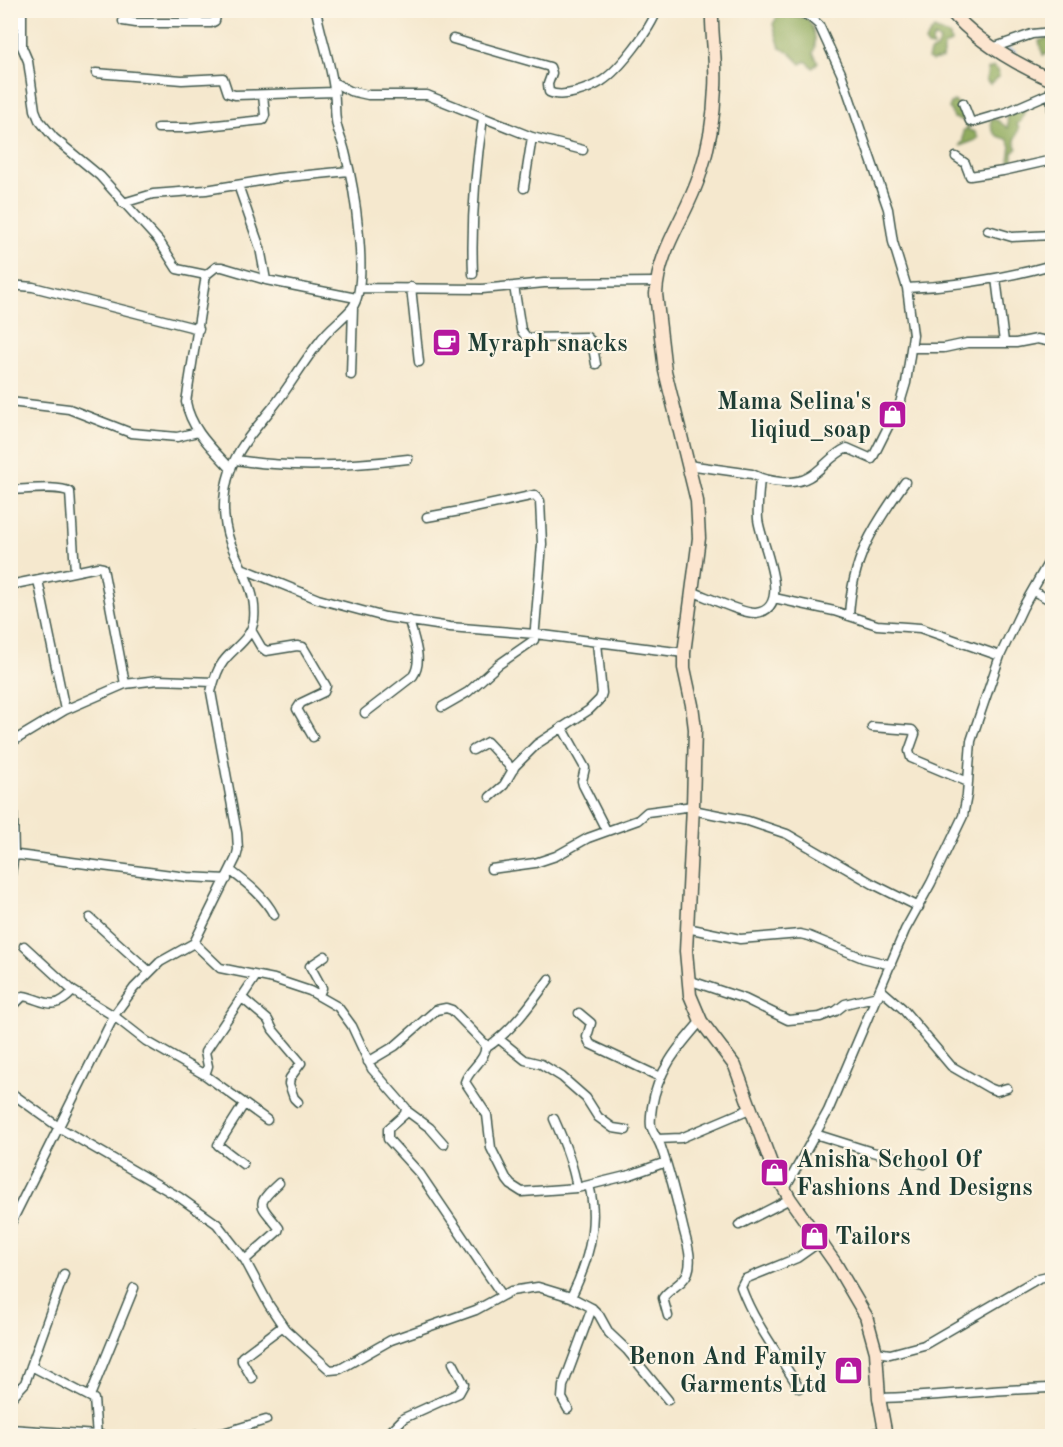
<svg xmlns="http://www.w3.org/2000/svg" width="1063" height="1447" viewBox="0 0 1063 1447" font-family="'Old Standard TT',serif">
<rect width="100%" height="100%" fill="#fcf5e5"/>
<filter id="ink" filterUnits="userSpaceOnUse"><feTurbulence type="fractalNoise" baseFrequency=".0167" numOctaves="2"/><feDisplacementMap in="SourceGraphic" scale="12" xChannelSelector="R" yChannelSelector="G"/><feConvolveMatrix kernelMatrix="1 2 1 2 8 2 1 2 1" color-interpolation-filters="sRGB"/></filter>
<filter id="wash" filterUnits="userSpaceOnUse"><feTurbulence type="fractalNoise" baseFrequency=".008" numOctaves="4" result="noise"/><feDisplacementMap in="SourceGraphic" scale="24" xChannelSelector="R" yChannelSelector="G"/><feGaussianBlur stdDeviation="1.35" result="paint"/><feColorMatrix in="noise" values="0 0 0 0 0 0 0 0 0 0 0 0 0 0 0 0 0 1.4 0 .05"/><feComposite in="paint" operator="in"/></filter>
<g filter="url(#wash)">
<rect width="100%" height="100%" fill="#f5e8ce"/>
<path fill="#91ac5e" stroke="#587449" stroke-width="1.5" d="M 780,12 L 808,19 C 814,29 818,43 813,53 L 818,62 L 813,68 L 806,61 L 801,64 L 789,52 L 780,48 L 773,24 Z
M 934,29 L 950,36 L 951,43 L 944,46 L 942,59 L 932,61 L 928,59 L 930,52 L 936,49 L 940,41 L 935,37 L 932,41 L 933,47 L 927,46 L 925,41 Z
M 1052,36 L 1052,53 L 1043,55 L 1039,41 Z
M 994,67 L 998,71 L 999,77 L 990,84 L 986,80 L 988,69 Z
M 954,101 C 962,106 966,117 970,126 L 968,128 L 963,120 L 954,118 L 949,108 L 951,103 Z
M 1023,105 L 1025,110 L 1021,121 L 1017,124 L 1019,128 L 1015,141 L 1017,149 L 1013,152 L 1013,163 L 1009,160 L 1011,146 L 1007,139 C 996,137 990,132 991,119 L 997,120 L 1008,128 L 1007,115 Z
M 966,129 L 975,132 L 978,138 C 973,143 967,142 961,146 L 960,145 L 963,141 L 963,131 Z"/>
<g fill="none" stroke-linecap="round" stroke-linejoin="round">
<path stroke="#80b2ec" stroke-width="2" d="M 1008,48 L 1015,52"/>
</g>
</g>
<g filter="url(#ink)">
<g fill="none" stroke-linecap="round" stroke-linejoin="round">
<defs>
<path id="street" d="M 22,10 L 22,47 L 28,61 L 35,110 L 39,120 L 54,138 L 100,176 L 159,241 L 177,269 L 206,275
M 123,21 L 136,23 L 211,23 L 215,21 L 217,10
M 453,39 L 550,67 L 552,73 L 548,84 L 549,92 C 563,99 589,89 602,81 C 620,69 650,30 657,10
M 995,47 L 1032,34 L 1052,32
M 96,73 L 182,80 L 223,78 L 228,93 L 235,95 L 335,92
M 333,82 L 350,91 L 368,95 L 427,95 L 532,137 L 583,150
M 1051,88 L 1052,110
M 963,103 L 970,121 L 973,122 L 1007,112 L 1051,93
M 158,128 L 188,128 L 263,120 L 265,115 L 263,95
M 956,157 L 965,163 L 970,176 L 1003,171 L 1052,160
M 238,185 L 260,248 L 266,280
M 524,188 L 532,137
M 123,203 L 153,194 L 206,190 L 278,178 L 349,171
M 988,230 L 1012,237 L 1052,235
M 473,274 C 471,221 475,170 483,118
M 996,278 L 1004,342
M 10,285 L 33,287 L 199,329
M 514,286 L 521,330 L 527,338 L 587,337 L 592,342 L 596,364
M 411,287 L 419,362
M 360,288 L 482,289 L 544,283 L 657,282
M 907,288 C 956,286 1005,278 1052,265
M 912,348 L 944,348 L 967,343 L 1016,343 L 1037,339 L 1052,342
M 351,375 L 353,307
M 10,402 L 69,409 L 131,433 L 177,437 L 198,432
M 236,460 C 293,469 351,466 408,459
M 688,465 L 752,474 C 767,482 794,486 809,477 C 823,469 831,455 847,448 L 872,459 L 900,403 L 906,383 L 913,335 L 907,288 L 893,242 L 888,209 L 841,73 L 819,25 L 810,17 L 796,10
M 231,469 C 213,449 191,430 186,402 L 206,275 L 216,267 L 222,267 L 266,280 L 356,298
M 10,490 C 25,490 58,485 70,492 L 75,571
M 427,517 L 460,511 L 535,495 L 540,501 L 542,544 L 534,640 L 498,665 L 468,692 L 442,707
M 244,569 L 318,599 L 385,617 L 450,627 L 535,634 L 684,653
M 38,580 L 65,710
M 10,585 L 98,567 L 103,568 L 125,684
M 691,591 C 705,596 743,614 756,613 C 795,608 760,542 758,519 C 757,506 759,491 760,478
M 1033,591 L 1052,601
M 774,598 L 834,611 L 877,625 L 920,628 L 1000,656
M 849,616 C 852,559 872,528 905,482
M 251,630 L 261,647 L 266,651 L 297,646 L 303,647 L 326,686 L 324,692 L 301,703 L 297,709 L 313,737
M 365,713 L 413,676 C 424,660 413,638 409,620
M 562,727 L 585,768 L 582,781 L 583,785 L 606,830
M 872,727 L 912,730 L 915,734 L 909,751 L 911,758 L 968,782
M 10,743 L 65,710 L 125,684 L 158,680 L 213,682
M 473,750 L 487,742 L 513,770
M 490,797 L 504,785 L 515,766 L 537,744 L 589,710 L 600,699 L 602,693 L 597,643
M 693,810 L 748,821 L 787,834 L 873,884 L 919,907
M 10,854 L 187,877 L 227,879
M 491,869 L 535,863 L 556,856 L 588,838 L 638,820 L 647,812 L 693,806
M 231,871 C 248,884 264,896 274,915
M 10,879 L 14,855 L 12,772
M 90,918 L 150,972
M 687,928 L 740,939 L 800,934 L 809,936 L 863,958 L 891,965
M 194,943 L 220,968 L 274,979 L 310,991 L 338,1007 L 352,1026 L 372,1069 L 406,1108 L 405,1114 L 388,1129 L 388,1139 L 420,1174 L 502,1295
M 24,946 L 73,991 L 114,1016 L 146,1041 L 205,1075 L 267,1120
M 688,980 L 745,999 L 788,1020 L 820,1017 L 836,1011 L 845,1004 L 878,996
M 880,989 L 902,1008 L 951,1066 L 989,1088 L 997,1091 L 1007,1088
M 319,995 L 322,988 L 310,966 L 325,956
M 241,997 L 268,1020 L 273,1030 L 301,1063 L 290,1078 L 289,1084 L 294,1098 L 298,1102
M 10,1009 L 23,996 C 43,999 53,1014 73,991
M 579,1013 L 591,1023 L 587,1037 L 590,1044 L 660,1077
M 499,1039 L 525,1060 L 541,1064 L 562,1077 L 586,1098 L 598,1117 L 613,1128 L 626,1130
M 486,1048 C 512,1031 531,1004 549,979
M 368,1062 L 395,1046 L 436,1010 L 446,1008 L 452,1010 L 485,1044 C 488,1060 469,1068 465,1082 L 487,1115 L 491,1148 L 507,1180 L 511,1185 L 522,1192 L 577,1188 L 630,1175 L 666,1162
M 205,1075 L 208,1066 L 205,1052 L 256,976
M 10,1092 L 60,1128 L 179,1197 L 217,1224 L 245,1260 L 269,1305 L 285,1329 L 330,1370 L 340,1369 L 391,1340 L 476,1310 L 511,1291 L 538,1287 L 571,1297 L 592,1308 L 599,1315 L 609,1333 L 627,1350 L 668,1400
M 407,1111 L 430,1128 L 444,1144
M 554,1119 C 564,1141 573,1164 577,1188
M 815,1134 L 872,1152 L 924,1164
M 657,1139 L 681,1138 L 752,1108
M 243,1164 L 218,1145 L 244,1104
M 785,1189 L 828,1111 L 905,930 L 931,883 L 963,816 L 967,795 L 971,741 L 977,723 L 1000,656 L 1023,607 L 1052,556
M 10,1225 L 115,1014 L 134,988 L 160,962 L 194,943 L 236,858 L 238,850 L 237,833 L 211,692 C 214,681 216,671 223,662 C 233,648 252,639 254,619 C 257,590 240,568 230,542 C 222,519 222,495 230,471 C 238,447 257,427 273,407 C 290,386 303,362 320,341 C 329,328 342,320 352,308 C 371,284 353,182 345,152 C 343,143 339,135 337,126 C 334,114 336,102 334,90 C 331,63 321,37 316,10
M 739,1225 L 790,1199
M 245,1260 L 278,1231 L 279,1228 C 261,1204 253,1207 279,1183
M 571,1297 C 588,1263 599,1223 589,1185
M 668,1316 L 663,1298 C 670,1287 683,1285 688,1272 C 693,1258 686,1240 683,1227 C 677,1200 670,1173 661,1147 C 658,1139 653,1133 651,1126 C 650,1120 651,1114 652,1107 C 657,1072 678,1047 701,1021
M 876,1352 L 890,1354 L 924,1345 L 1039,1278 L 1052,1275
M 31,1366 L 94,1399 L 97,1436
M 252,1378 L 242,1361 L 242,1357 L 283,1326
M 799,1388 C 779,1355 754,1323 741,1287 L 745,1279 L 797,1258 L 821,1241
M 90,1396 L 134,1288
M 879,1398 C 937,1397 995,1389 1052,1388
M 10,1399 L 25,1383 L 64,1274
M 568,1409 L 562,1398 L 563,1386 L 592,1308
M 10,1429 L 111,1436
M 147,1436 L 179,1436
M 187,1436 L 223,1433 L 266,1420
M 386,1436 L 404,1418 L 459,1393 L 464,1384 L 453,1363
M 860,1436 L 885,1431"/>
<path id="secondary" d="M 712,10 C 711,37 717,62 715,88 C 714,117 709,147 700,174 C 687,216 658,249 656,294 L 665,371 L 697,501 L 699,538 L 684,653 L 684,668 L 692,705 L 695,729 L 693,806 L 686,951 L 690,995 L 701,1021 L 735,1066 L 772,1166 L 790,1199 L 835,1263 L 866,1316 L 876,1352 L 879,1398 L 886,1436
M 950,10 C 976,41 1016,64 1052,80"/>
</defs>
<use href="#street" stroke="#3f574b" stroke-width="11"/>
<use href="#secondary" stroke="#3f574b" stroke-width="15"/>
<use href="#street" stroke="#fff" stroke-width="8"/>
<use href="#secondary" stroke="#fce5cf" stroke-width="12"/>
</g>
</g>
<defs>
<symbol id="cafe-square" viewBox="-11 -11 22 22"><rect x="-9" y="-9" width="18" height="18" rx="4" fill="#b5179e" stroke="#fcf5e5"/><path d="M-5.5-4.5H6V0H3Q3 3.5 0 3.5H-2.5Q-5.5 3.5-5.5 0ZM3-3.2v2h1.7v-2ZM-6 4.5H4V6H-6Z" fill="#fff"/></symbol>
<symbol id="shop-square" viewBox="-11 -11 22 22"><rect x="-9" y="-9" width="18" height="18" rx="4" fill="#b5179e" stroke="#fcf5e5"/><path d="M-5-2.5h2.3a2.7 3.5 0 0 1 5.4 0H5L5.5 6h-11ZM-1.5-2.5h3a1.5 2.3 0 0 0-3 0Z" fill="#fff"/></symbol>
</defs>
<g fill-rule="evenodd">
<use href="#cafe-square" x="430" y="326" width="33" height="33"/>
<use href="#shop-square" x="876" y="398" width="33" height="33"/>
<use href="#shop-square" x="758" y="1156" width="33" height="33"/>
<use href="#shop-square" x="798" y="1220" width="33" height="33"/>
<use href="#shop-square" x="832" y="1354" width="33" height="33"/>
</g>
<g text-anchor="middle" stroke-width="4.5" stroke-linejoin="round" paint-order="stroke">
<g font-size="24" font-weight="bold" fill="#1f3d34" stroke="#fcf5e5" text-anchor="start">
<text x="467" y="351">Myraph snacks</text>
<text x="871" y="409" text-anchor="end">Mama Selina's<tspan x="871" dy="28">liqiud_soap</tspan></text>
<text x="796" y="1167">Anisha School Of<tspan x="796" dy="28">Fashions And Designs</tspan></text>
<text x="835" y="1244">Tailors</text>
<text x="827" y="1364" text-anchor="end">Benon And Family<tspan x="827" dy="28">Garments Ltd</tspan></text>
</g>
</g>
<rect width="1063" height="1447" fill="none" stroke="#fcf5e5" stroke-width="36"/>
</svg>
